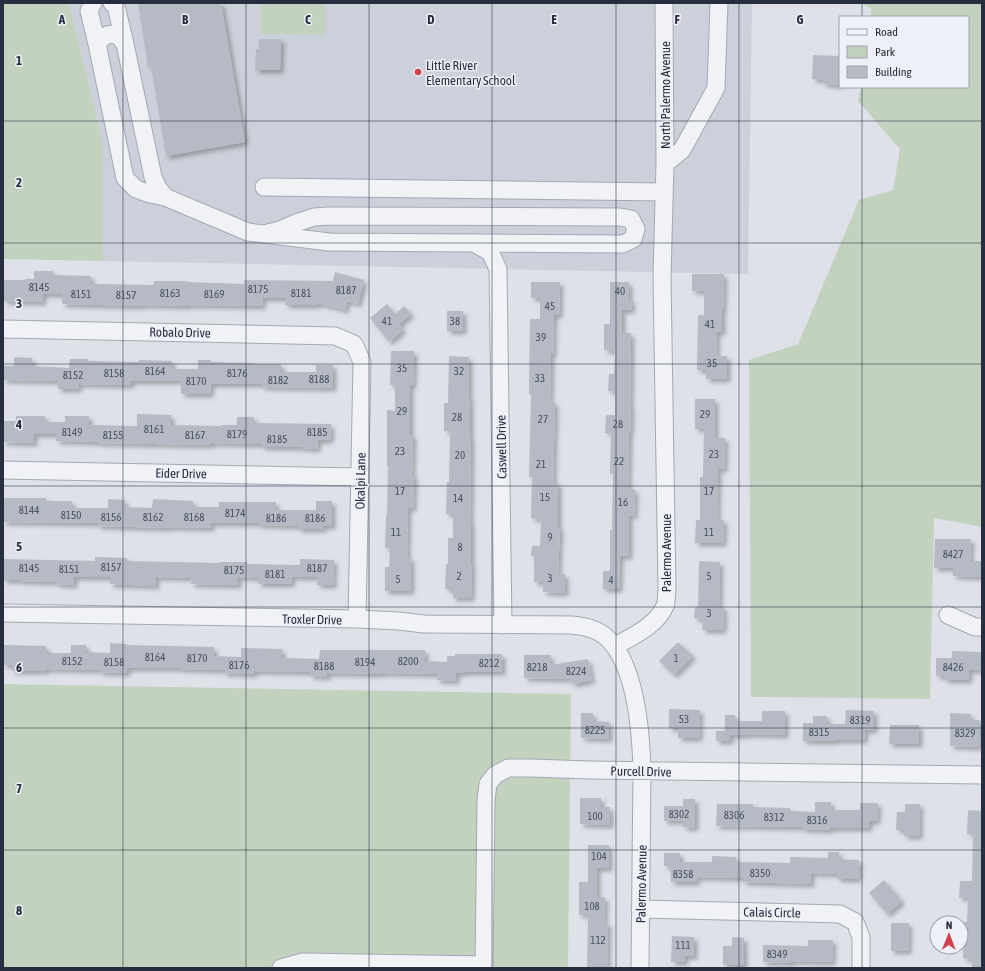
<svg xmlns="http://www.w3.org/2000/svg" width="985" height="971" viewBox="0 0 985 971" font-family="'Asap Condensed',sans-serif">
<defs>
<filter id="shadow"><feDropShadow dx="3.5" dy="3.5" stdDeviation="2" flood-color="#0004"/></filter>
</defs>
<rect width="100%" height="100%" fill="#dee1e8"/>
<path fill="#ccd0da" d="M 69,3 L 752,3 L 748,274 L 103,261 L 102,140 Z"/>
<path fill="#c3d2bf" d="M 3,3 L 69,3 L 102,140 L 103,261 L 3,259 Z
M 261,3 L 325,3 L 325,35 L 261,34 Z
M 860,3 L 982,3 L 982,527 L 934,518 L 930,699 L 751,697 L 749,360 L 798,344 L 859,200 L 893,190 L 900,149 L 858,101 L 861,87 L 968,87 L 968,17 L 871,17 L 871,8 Z
M 3,684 L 571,694 L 568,968 L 3,968 Z"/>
<path fill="#b5bac5" filter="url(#shadow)" d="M 138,3 L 221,3 L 245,142 L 166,156 L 151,66 L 148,67 Z
M 259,39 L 281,39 L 280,70 L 255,70 L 256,49 L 259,49 Z
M 813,55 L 840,56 L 840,85 L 823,84 L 823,80 L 812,79 Z
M 34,271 L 53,271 L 53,275 L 91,276 L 91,284 L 100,284 L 153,285 L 154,281 L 187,281 L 187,282 L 244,284 L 244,280 L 333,281 L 335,272 L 364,280 L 358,304 L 347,301 L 345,310 L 318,303 L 318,305 L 285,305 L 285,298 L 263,298 L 262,306 L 187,305 L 187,306 L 142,305 L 142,306 L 62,304 L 62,294 L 43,294 L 43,302 L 3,301 L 3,280 L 25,280 L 25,279 L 34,279 Z
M 692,274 L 724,274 L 723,310 L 722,310 L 722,332 L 717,332 L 716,356 L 727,356 L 727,379 L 706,379 L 706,370 L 697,370 L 698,315 L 704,315 L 704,291 L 692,291 Z
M 531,282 L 560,282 L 559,315 L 554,315 L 553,354 L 551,354 L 550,402 L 555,402 L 553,483 L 558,483 L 558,528 L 560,528 L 558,574 L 565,574 L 565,593 L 543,592 L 543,582 L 534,582 L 534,556 L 531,556 L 532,546 L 540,546 L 541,519 L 531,518 L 532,477 L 529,477 L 531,394 L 529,394 L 530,319 L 540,319 L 540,298 L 531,298 Z
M 610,282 L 629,282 L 629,300 L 632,300 L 631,310 L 622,310 L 622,333 L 631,333 L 630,407 L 631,407 L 630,433 L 629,433 L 628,489 L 635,489 L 634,516 L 629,515 L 629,556 L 620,556 L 619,589 L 603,589 L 603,571 L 610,571 L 610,530 L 612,530 L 613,474 L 610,473 L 611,433 L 605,433 L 606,415 L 615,415 L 615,391 L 608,391 L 609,374 L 614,374 L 615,351 L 604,350 L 604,324 L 610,324 Z
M 387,304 L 395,314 L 404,306 L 411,314 L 399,324 L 403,330 L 389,342 L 370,318 Z
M 447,311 L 463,311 L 463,331 L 447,331 Z
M 391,351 L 414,351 L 413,385 L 410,385 L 410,435 L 413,435 L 412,475 L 414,475 L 413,508 L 408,508 L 407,558 L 411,558 L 411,591 L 385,591 L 385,567 L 389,567 L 390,548 L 385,548 L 386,516 L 387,516 L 388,466 L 387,466 L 387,410 L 395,411 L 395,385 L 390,385 Z
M 449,356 L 469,357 L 469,397 L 470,397 L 470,438 L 471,438 L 470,522 L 471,522 L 471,564 L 472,564 L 471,598 L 453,598 L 453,589 L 445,589 L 446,564 L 448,564 L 448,538 L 453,538 L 453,514 L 446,514 L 447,482 L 449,482 L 450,431 L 444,431 L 444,403 L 448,403 Z
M 14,357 L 32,358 L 32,366 L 69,368 L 70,359 L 88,359 L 88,361 L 139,362 L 139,360 L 172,361 L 172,369 L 198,369 L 198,360 L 211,360 L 211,362 L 254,363 L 254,364 L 281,364 L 281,372 L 316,372 L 316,365 L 333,365 L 333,388 L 262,387 L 262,384 L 211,384 L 210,394 L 181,394 L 181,381 L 131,381 L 131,385 L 79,384 L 78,389 L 58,389 L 58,381 L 3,380 L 3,366 L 14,366 Z
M 695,399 L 715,399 L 715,438 L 725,438 L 724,469 L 718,469 L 717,520 L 724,520 L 723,543 L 695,543 L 696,520 L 700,520 L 700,477 L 703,477 L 704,429 L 695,429 Z
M 137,414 L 171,415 L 171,425 L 221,426 L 221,425 L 237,425 L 237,417 L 254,417 L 254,423 L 331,424 L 330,440 L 318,440 L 317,449 L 302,448 L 302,447 L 262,447 L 262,444 L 211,443 L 211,445 L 98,443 L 98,442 L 56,441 L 56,434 L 34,434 L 34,443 L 3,442 L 3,421 L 16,421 L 16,416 L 45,416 L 45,422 L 65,422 L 65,416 L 89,416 L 89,425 L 137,426 Z
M 3,498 L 46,498 L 46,501 L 72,501 L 72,508 L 108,508 L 108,499 L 125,500 L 125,507 L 152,508 L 153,499 L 193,501 L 193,507 L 219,507 L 219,502 L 276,502 L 276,510 L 316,510 L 316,501 L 332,501 L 332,526 L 323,526 L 323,529 L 298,529 L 298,526 L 259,525 L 259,523 L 211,523 L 211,528 L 169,527 L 169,528 L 98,526 L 98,523 L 3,522 Z
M 935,539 L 971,539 L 970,561 L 982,561 L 982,577 L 953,576 L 953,568 L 934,568 Z
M 95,557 L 127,558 L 127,561 L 220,563 L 220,562 L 247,562 L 247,564 L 300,565 L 300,559 L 334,560 L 333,585 L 317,585 L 318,577 L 292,577 L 291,584 L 258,584 L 259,578 L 238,577 L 238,585 L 191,584 L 192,578 L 156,577 L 156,586 L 110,584 L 110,577 L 74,577 L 74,585 L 56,584 L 56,582 L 20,581 L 20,580 L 3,580 L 3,559 L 95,561 Z
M 699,561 L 720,562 L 719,607 L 724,607 L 723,630 L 702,630 L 703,619 L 694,618 L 695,607 L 698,607 Z
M 678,642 L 693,656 L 674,675 L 659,661 Z
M 110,643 L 127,644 L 127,645 L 214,647 L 214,656 L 241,657 L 241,648 L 282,649 L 282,658 L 319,659 L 320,650 L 425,650 L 425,661 L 447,662 L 447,656 L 455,656 L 455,654 L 502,654 L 502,672 L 465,672 L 465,673 L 456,673 L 456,681 L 437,680 L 437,674 L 381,673 L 381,674 L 327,673 L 327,677 L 310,676 L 310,672 L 254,671 L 254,674 L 224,673 L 224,670 L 180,669 L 180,668 L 127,668 L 127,673 L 100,672 L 100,670 L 46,669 L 46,671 L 12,671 L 12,665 L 3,665 L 3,645 L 46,646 L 46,653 L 71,653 L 71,645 L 86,645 L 86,652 L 110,653 Z
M 952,651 L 982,652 L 982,670 L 969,670 L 969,680 L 944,680 L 944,676 L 936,676 L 936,658 L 952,658 Z
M 524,655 L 551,655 L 550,665 L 588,659 L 592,680 L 572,684 L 571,678 L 565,679 L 524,678 Z
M 669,709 L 700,710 L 699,738 L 678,738 L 678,728 L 669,728 Z
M 846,710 L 874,711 L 874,730 L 865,730 L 864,740 L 835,740 L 835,741 L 803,741 L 803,723 L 813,723 L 813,716 L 827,716 L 827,724 L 845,724 Z
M 762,711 L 785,711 L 785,735 L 747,734 L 747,735 L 730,735 L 730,741 L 716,741 L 716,731 L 725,731 L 725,715 L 735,715 L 735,721 L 762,721 Z
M 581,713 L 593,713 L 593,721 L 609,722 L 609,739 L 581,738 Z
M 950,713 L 971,714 L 970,720 L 980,720 L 980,747 L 950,746 Z
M 890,725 L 919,725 L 919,744 L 889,744 Z
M 580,798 L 601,798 L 601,807 L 610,807 L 610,825 L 580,824 Z
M 683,799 L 695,799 L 695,828 L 683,827 L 683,821 L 664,821 L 664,806 L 683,806 Z
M 815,802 L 831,802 L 831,810 L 860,810 L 860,803 L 878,803 L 877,821 L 869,821 L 869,828 L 830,828 L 830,830 L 803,829 L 803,827 L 716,826 L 717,804 L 753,804 L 753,807 L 790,808 L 790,811 L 815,812 Z
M 905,804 L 920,804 L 919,836 L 904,836 L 904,830 L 896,830 L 897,812 L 905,812 Z
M 968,810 L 982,811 L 982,968 L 972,968 L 972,959 L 963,958 L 964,922 L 967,922 L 968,898 L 959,898 L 960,881 L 972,881 L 973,834 L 967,834 Z
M 588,845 L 609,845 L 609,868 L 597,868 L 597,897 L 605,897 L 604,923 L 608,923 L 607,968 L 587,968 L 588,915 L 579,915 L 579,882 L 588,882 Z
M 828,852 L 839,852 L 839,859 L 859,860 L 858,879 L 837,879 L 837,874 L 811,873 L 811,884 L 743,882 L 743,878 L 696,877 L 697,882 L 671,882 L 670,866 L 664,866 L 664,853 L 680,853 L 680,862 L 712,862 L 712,856 L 736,857 L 736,862 L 790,863 L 790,857 L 828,858 Z
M 884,880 L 902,901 L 887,914 L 869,893 Z
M 891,923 L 909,923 L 908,951 L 891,951 Z
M 672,936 L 694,937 L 694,956 L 685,956 L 685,962 L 671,962 Z
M 732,937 L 744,938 L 744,965 L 723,965 L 723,946 L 732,946 Z
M 808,940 L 833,940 L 832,962 L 791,961 L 791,963 L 763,962 L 763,945 L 808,946 Z"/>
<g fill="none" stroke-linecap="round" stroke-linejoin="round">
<defs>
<path id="minor" d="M 93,3 L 89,11 L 97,44
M 112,3 L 116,6 L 125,44
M 665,164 L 682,150 L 716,88 L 719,3
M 264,187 L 664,192
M 165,197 L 158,188 L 153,177 L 125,44 L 118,35 C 107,33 104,35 97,44 L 125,178 L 136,189 L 150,194 L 165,197 L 248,232 L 329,242 L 623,244 L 633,239 L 636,229 L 631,219 L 620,217 L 330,216 L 314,217 L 296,223 L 280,230 L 264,234
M 474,243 L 490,252 L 498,269 L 503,625
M 3,329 L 335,336 L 354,344 L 362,362 L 357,619
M 3,470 L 360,477
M 3,613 L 357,619 L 399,621 L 424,624 L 572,625 C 583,626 597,629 606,637 C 636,664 641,732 642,771 L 640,968
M 948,615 L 975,627 L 982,627
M 615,646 C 633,636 656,626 665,606 C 667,601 666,595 667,590 L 662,277 L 665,164 L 664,3
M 640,909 L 840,914 L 855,922 L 861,937 L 861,968
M 281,968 L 303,962 L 484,965
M 484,968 L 486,800 L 488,784 L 495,775 L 508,768 L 531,768 L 589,770 L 982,775"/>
</defs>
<use href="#minor" stroke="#a3a8b2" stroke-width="19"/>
<use href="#minor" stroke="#f1f2f6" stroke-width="17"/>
</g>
<path fill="none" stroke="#272e3f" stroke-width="1" stroke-opacity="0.55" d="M 123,3 L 123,968M 246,3 L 246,968M 369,3 L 369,968M 492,3 L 492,968M 616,3 L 616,968M 739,3 L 739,968M 862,3 L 862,17M 862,87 L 862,968M 3,121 L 982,121M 3,243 L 982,243M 3,364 L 982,364M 3,486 L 982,486M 3,607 L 982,607M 3,728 L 982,728M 3,850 L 982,850"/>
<circle fill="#d23e4c" stroke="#edf0f6" stroke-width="1.5" cx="418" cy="72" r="4"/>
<g text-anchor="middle" stroke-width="3" stroke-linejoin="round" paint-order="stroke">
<g font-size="11" fill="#4a5160">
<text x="39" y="291">8145</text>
<text x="258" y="293">8175</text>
<text x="346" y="294">8187</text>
<text x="620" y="295">40</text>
<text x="170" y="297">8163</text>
<text x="301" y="297">8181</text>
<text x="81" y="298">8151</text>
<text x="214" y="298">8169</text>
<text x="126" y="299">8157</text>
<text x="550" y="310">45</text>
<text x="387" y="325">41</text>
<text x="455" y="325">38</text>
<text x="710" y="328">41</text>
<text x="541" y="341">39</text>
<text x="712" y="367">35</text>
<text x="402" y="372">35</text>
<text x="155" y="375">8164</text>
<text x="459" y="375">32</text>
<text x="114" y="377">8158</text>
<text x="237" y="377">8176</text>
<text x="73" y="379">8152</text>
<text x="540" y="382">33</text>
<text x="319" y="383">8188</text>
<text x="278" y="384">8182</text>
<text x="196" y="385">8170</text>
<text x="402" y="415">29</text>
<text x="705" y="418">29</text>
<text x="457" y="421">28</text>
<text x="543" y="423">27</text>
<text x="618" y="428">28</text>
<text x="154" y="433">8161</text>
<text x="72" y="436">8149</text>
<text x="317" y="436">8185</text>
<text x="237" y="438">8179</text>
<text x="113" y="439">8155</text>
<text x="195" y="439">8167</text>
<text x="277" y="443">8185</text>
<text x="400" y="455">23</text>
<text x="714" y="458">23</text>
<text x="460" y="459">20</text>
<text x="619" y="465">22</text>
<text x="541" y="468">21</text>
<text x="400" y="495">17</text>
<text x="709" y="495">17</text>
<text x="545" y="501">15</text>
<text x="458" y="502">14</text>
<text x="623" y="506">16</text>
<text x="29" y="514">8144</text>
<text x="235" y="517">8174</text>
<text x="71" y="519">8150</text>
<text x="111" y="521">8156</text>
<text x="153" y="521">8162</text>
<text x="194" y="521">8168</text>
<text x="276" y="522">8186</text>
<text x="315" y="522">8186</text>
<text x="396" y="536">11</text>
<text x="709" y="536">11</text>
<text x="550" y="541">9</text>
<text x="460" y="551">8</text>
<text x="953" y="558">8427</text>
<text x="111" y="571">8157</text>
<text x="29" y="572">8145</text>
<text x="317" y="572">8187</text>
<text x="69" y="573">8151</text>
<text x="234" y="574">8175</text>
<text x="275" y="578">8181</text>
<text x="459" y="580">2</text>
<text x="709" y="580">5</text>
<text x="550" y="582">3</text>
<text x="398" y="583">5</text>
<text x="611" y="584">4</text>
<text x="709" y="617">3</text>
<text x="155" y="661">8164</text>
<text x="197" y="662">8170</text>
<text x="676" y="662">1</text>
<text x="72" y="665">8152</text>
<text x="408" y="665">8200</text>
<text x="114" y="666">8158</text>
<text x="365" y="666">8194</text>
<text x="489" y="667">8212</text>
<text x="239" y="669">8176</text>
<text x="324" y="670">8188</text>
<text x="537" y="671">8218</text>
<text x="953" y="671">8426</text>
<text x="576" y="675">8224</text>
<text x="684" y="723">53</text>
<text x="860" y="724">8319</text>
<text x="595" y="734">8225</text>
<text x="819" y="736">8315</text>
<text x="965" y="737">8329</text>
<text x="679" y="818">8302</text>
<text x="734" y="819">8306</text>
<text x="595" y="820">100</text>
<text x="774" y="821">8312</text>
<text x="817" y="824">8316</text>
<text x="599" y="860">104</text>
<text x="760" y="877">8350</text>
<text x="683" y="878">8358</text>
<text x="592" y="910">108</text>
<text x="598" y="944">112</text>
<text x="683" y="949">111</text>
<text x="777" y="958">8349</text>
</g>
<g font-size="13" fill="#272e3f" stroke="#edf0f6" text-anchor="start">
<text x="426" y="70">Little River<tspan x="426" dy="15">Elementary School</tspan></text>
</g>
<g font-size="13" fill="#272e3f" stroke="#edf0f6">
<text transform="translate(665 95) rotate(-90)" y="5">North Palermo Avenue</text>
<text transform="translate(180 332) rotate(1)" y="5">Robalo Drive</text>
<text transform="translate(501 447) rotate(-91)" y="5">Caswell Drive</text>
<text transform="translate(181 473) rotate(1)" y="5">Eider Drive</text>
<text transform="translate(360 481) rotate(-89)" y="5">Okalpi Lane</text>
<text transform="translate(666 553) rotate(-90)" y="5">Palermo Avenue</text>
<text transform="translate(312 619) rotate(1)" y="5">Troxler Drive</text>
<text transform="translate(641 771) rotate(1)" y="5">Purcell Drive</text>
<text transform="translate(641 884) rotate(-89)" y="5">Palermo Avenue</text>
<text transform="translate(772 912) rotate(1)" y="5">Calais Circle</text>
</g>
</g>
<g font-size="13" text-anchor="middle" font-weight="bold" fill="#272e3f" stroke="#edf0f6" stroke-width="3" stroke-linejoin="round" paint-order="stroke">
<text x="62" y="24">A</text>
<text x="185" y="24">B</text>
<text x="308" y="24">C</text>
<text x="431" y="24">D</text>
<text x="554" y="24">E</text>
<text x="677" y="24">F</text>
<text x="800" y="24">G</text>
<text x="19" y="65">1</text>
<text x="19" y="187">2</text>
<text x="19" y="308">3</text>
<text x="19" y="429">4</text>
<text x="19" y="551">5</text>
<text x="19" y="672">6</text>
<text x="19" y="793">7</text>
<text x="19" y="915">8</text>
</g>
<rect width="985" height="971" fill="none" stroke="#272e3f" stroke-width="8"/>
<rect x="839" y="16" width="130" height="72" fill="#edf0f6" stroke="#9ea2ad"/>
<rect x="847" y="29" width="20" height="6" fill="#f1f2f6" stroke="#9ea2ad"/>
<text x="875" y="36" font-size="12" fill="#272e3f">Road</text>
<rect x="847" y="46" width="20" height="12" fill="#c3d2bf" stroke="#9ea2ad"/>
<text x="875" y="56" font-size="12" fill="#272e3f">Park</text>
<rect x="847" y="66" width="20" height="12" fill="#b5bac5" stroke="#9ea2ad"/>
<text x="875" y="76" font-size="12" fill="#272e3f">Building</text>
<g transform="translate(949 935) rotate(1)"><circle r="19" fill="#edf0f6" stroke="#9ea2ad"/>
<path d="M0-3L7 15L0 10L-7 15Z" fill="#d23e4c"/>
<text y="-6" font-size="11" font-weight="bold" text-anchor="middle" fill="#272e3f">N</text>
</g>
</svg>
